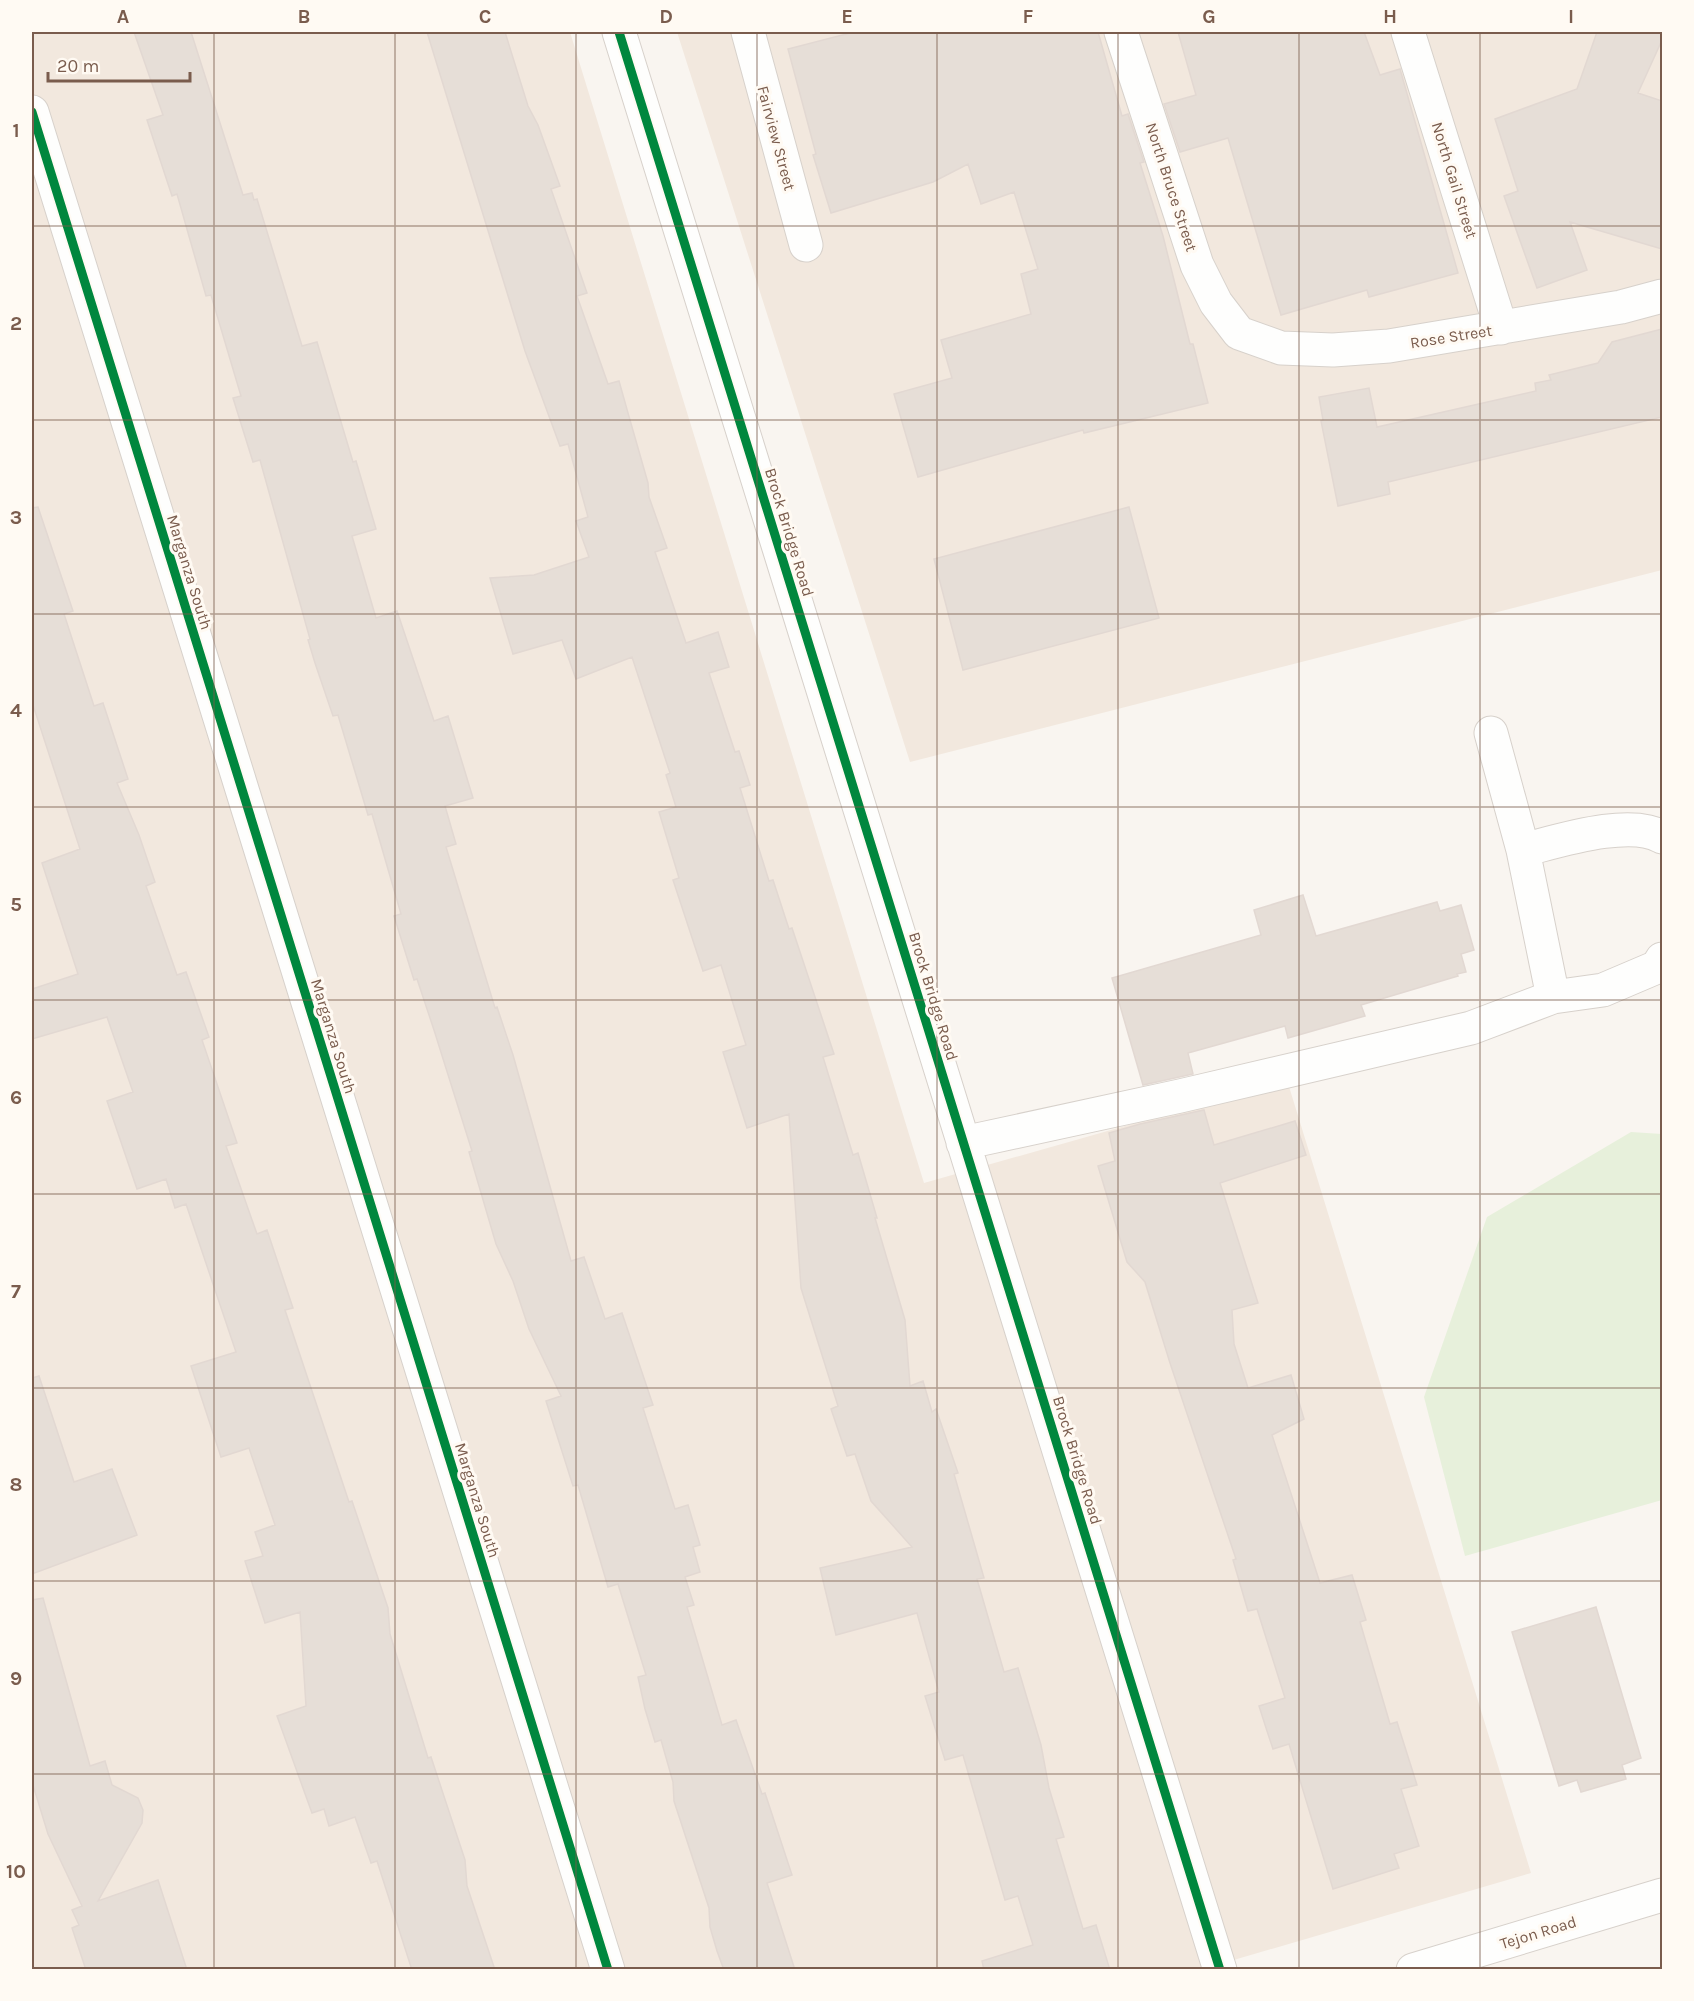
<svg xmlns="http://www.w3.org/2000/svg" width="1694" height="2001" viewBox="0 0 1694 2001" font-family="Karla,sans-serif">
<rect width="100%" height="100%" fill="#f9f5f0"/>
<path fill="#f2e8de" d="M 32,32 L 570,32 L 924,1183 L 1287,1080 L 1531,1873 L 1203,1969 L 32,1970 Z
M 677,32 L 1662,32 L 1662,570 L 910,762 Z"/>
<path fill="#e7f0db" d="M 1631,1132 L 1662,1134 L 1662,1500 L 1465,1556 L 1424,1397 L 1487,1217 Z"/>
<path fill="#e6ded7" stroke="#e2d8d2" stroke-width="1.5" d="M 134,32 L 191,32 L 243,195 L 252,193 L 254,200 L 257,199 L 302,346 L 317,342 L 353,462 L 356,461 L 376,529 L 352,536 L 376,618 L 397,611 L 434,721 L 448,716 L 473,798 L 445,806 L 456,844 L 446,847 L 495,1008 L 497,1007 L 513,1055 L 571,1261 L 584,1257 L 605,1319 L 622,1313 L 653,1405 L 643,1408 L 675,1509 L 688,1505 L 700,1545 L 693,1547 L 700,1572 L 685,1577 L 694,1605 L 687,1607 L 722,1725 L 736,1720 L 762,1794 L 765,1793 L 792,1875 L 767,1883 L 795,1970 L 724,1970 L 717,1951 L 710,1927 L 709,1908 L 674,1801 L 673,1782 L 661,1740 L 655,1742 L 645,1709 L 638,1677 L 646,1675 L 618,1584 L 608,1587 L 578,1485 L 573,1486 L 546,1401 L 561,1396 L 529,1329 L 513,1281 L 496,1244 L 469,1152 L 472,1151 L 434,1030 L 417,979 L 414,980 L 394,916 L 401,914 L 372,814 L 368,815 L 338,715 L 333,716 L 315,663 L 308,640 L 310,639 L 260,460 L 253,462 L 233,398 L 241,396 L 211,295 L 206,296 L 177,194 L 172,196 L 147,120 L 163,115 Z
M 427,32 L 505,32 L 528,106 L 538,125 L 560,186 L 551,189 L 587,293 L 577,296 L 608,384 L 619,381 L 628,413 L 648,483 L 649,497 L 667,548 L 655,552 L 686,643 L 718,632 L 729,667 L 709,673 L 735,752 L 739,751 L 750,785 L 740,788 L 769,881 L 773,880 L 789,929 L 792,928 L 834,1054 L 823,1057 L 853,1155 L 858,1153 L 877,1218 L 875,1218 L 905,1320 L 910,1386 L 923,1381 L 932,1412 L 936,1409 L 958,1473 L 954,1474 L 984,1578 L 977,1579 L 1004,1672 L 1018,1668 L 1041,1745 L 1049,1788 L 1064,1837 L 1056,1839 L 1083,1929 L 1096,1925 L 1110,1970 L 984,1970 L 982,1961 L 1033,1945 L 1018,1896 L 1005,1900 L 963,1755 L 945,1760 L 925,1696 L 939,1692 L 917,1613 L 836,1635 L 820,1568 L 912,1547 L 871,1501 L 855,1454 L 847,1456 L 831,1409 L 838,1406 L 801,1288 L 789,1114 L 747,1128 L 723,1052 L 746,1045 L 721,965 L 703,971 L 673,880 L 679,878 L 659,812 L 676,807 L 666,775 L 670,773 L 632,657 L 576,679 L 562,640 L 513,654 L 490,578 L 534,575 L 589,557 L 576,521 L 588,517 L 568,444 L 560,446 L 525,351 Z
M 854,32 L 1098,32 L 1122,116 L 1128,114 L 1144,162 L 1140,163 L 1163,236 L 1190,344 L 1193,344 L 1208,403 L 1084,433 L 1083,430 L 918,477 L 894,394 L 952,378 L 941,340 L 1031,314 L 1021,274 L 1038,269 L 1014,192 L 981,204 L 968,164 L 933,182 L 831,213 L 813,155 L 816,154 L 788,49 Z
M 1178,32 L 1364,32 L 1380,75 L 1400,69 L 1458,273 L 1369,297 L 1367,290 L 1281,315 L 1228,138 L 1180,152 L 1164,104 L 1196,95 Z
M 1597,32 L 1662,32 L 1662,40 L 1638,93 L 1662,101 L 1662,249 L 1570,222 L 1587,270 L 1537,288 L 1504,196 L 1518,191 L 1495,119 L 1577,89 Z
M 1662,329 L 1662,417 L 1388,482 L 1390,494 L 1338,506 L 1321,421 L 1323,420 L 1319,397 L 1369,388 L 1377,427 L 1536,391 L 1535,383 L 1551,380 L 1549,375 L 1598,363 L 1612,342 Z
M 38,507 L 73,611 L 64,614 L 94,706 L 103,703 L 128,779 L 117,783 L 139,835 L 155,882 L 146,886 L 177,975 L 186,972 L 209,1037 L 202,1040 L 237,1143 L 226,1146 L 257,1234 L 267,1230 L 293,1308 L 285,1310 L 349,1502 L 352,1501 L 388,1608 L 390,1634 L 428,1758 L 431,1757 L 465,1860 L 467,1886 L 495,1970 L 412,1970 L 377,1861 L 371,1863 L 355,1817 L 329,1826 L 324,1809 L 312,1813 L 277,1716 L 306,1706 L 300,1612 L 265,1623 L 245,1561 L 263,1556 L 255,1532 L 275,1525 L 249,1448 L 221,1457 L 191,1366 L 236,1352 L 186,1204 L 175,1208 L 166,1179 L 137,1189 L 107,1101 L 133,1092 L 107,1017 L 32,1039 L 32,989 L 78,974 L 42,863 L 80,849 L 32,702 L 32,508 Z
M 1129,507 L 1159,618 L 963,670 L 934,559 Z
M 1303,895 L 1316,936 L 1437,902 L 1440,911 L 1461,905 L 1474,950 L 1461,954 L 1466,972 L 1457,974 L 1458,976 L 1361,1005 L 1365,1016 L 1288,1038 L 1285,1026 L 1188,1053 L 1193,1074 L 1143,1085 L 1112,978 L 1261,935 L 1254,910 Z
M 1204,1110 L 1214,1145 L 1295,1121 L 1306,1155 L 1220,1183 L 1258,1303 L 1232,1310 L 1234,1344 L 1248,1388 L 1291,1375 L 1304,1419 L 1272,1435 L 1320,1583 L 1352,1575 L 1366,1620 L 1360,1622 L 1390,1724 L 1397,1722 L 1417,1785 L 1401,1789 L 1419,1846 L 1394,1854 L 1399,1868 L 1333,1889 L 1289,1744 L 1273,1749 L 1267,1731 L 1259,1706 L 1285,1698 L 1257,1609 L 1248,1611 L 1233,1560 L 1236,1559 L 1170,1363 L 1145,1282 L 1127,1262 L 1098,1166 L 1115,1161 L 1109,1133 L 1140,1124 Z
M 39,1376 L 74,1482 L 112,1469 L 137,1535 L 32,1574 L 32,1378 Z
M 43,1598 L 90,1766 L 105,1761 L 112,1785 L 138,1798 L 143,1810 L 142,1823 L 98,1901 L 158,1880 L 187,1970 L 86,1970 L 72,1928 L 79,1925 L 72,1910 L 82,1906 L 48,1834 L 32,1782 L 32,1600 Z
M 1596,1607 L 1641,1758 L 1622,1765 L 1626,1779 L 1581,1792 L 1577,1780 L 1559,1786 L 1512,1632 Z"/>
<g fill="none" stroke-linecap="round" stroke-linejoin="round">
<defs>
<path id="minor" d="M 619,32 L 1220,1970
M 748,32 L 806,245
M 1121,32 L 1197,265 L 1216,303 L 1239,333 L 1281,348 L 1333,350 L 1389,346 L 1621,307 L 1662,296
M 1408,32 L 1501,328
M 32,112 L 608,1970
M 1523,850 C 1559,841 1630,818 1662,837
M 1553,997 L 1603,990 L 1657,967 L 1662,959
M 963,1143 L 1180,1096 L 1471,1028 L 1553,997 L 1523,850 L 1491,733
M 1413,1970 L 1662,1895"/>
</defs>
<use href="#minor" stroke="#d7d1cb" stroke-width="35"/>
<use href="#minor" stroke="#fefefd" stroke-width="33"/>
<defs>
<path id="cycleway" d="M 619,32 L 1220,1970
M 32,112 L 608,1970"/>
</defs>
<use href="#cycleway" stroke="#fffaf3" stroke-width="13"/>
<use href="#cycleway" stroke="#00873e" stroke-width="9"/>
</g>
<path fill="none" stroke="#7a5c4d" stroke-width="1.5" stroke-opacity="0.55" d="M 214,32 L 214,1970M 395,32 L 395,1970M 576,32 L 576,1970M 757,32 L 757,1970M 937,32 L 937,1970M 1118,32 L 1118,1970M 1299,32 L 1299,1970M 1480,32 L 1480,1970M 32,226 L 1662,226M 32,420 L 1662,420M 32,614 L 1662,614M 32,807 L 1662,807M 32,1000 L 1662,1000M 32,1194 L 1662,1194M 32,1388 L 1662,1388M 32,1581 L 1662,1581M 32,1774 L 1662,1774"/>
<g text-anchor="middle" stroke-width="6" stroke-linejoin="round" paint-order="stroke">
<g font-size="16" fill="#7a5c4d" stroke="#fffaf3">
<text transform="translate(777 138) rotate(75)" y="6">Fairview Street</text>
<text transform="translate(1455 180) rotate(73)" y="6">North Gail Street</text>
<text transform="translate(1172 187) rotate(72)" y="6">North Bruce Street</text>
<text transform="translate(1451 336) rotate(-9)" y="6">Rose Street</text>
<text transform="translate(790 532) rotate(73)" y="6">Brock Bridge Road</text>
<text transform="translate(190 572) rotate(73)" y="6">Marganza South</text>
<text transform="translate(934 996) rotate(73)" y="6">Brock Bridge Road</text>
<text transform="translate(334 1036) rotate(73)" y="6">Marganza South</text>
<text transform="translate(1078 1460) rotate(73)" y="6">Brock Bridge Road</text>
<text transform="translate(478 1500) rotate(73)" y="6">Marganza South</text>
<text transform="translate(1538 1932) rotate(-17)" y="6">Tejon Road</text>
</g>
</g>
<rect width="1694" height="2001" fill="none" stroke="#fffaf3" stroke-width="66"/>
<path d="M48 72v9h142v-9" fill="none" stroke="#7a5c4d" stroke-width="3"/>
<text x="57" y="72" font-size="18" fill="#7a5c4d" stroke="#fffaf3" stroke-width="4.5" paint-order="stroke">20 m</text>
<rect x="33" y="33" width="1628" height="1935" fill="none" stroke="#7a5c4d" stroke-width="2"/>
<g font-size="20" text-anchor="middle" font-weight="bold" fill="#7a5c4d">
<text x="123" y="23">A</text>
<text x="304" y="23">B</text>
<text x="485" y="23">C</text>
<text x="666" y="23">D</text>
<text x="847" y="23">E</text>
<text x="1028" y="23">F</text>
<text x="1209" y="23">G</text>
<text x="1390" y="23">H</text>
<text x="1571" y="23">I</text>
<text x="16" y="137">1</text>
<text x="16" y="330">2</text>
<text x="16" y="524">3</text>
<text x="16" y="717">4</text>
<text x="16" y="911">5</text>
<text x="16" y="1104">6</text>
<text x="16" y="1298">7</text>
<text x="16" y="1491">8</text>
<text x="16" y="1685">9</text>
<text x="16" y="1878">10</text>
</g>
</svg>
